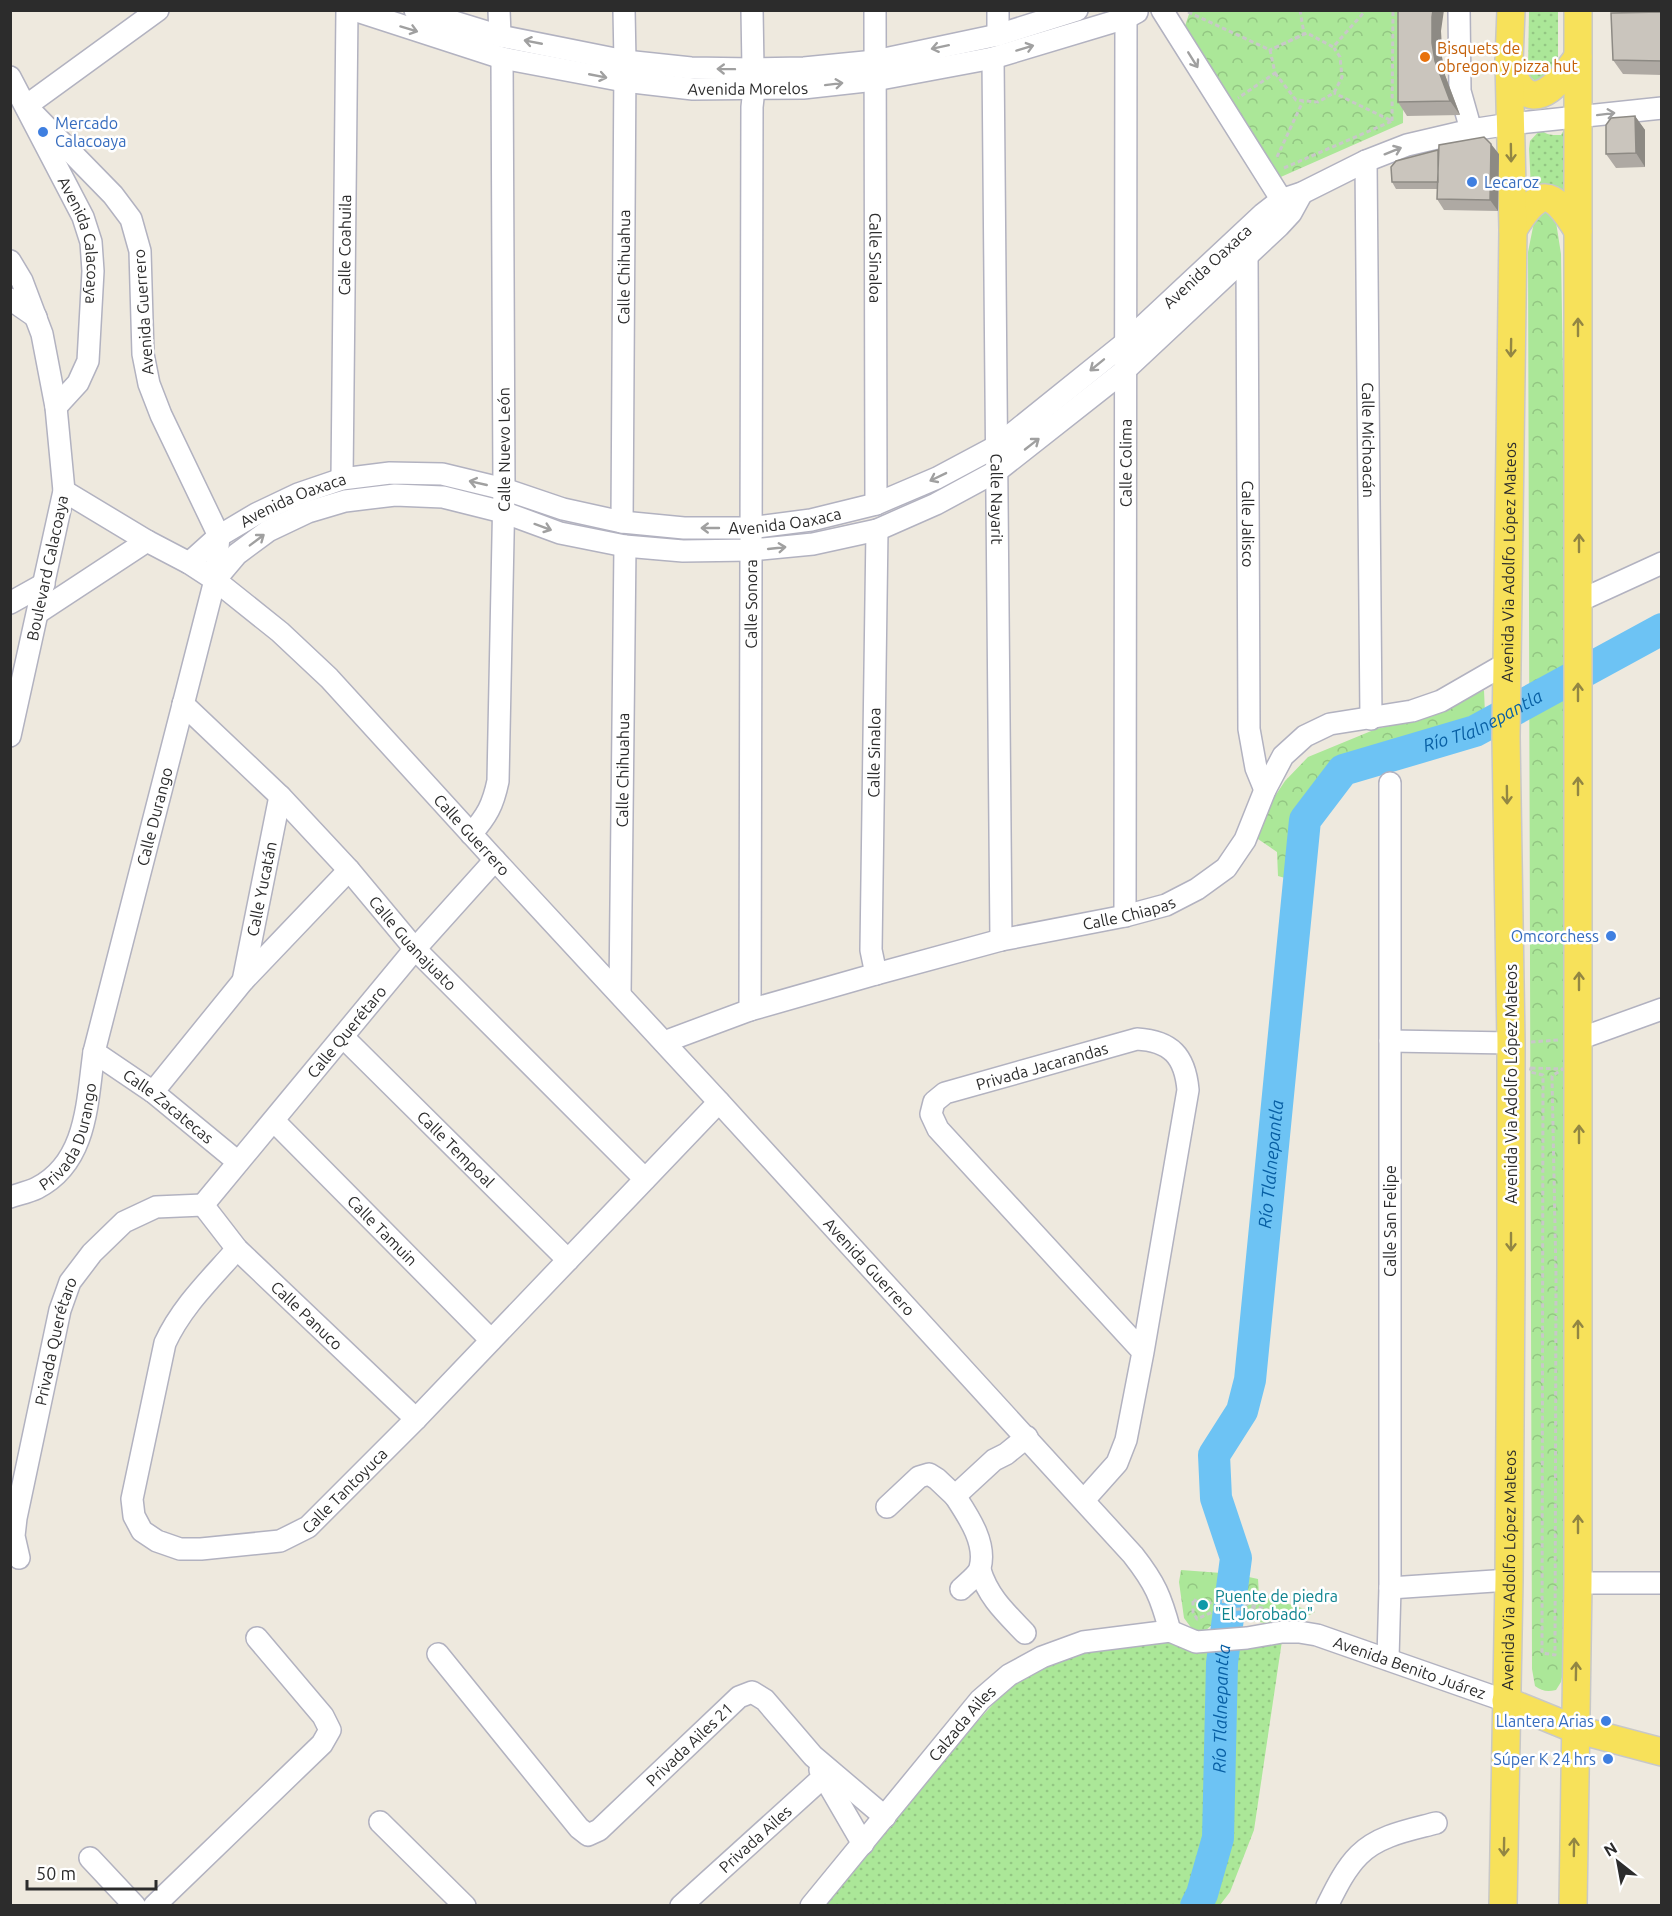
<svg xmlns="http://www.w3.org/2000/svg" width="1672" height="1916" viewBox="0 0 1672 1916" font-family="Ubuntu,sans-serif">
<defs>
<pattern id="grass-dots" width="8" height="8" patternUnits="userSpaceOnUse" patternTransform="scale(1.5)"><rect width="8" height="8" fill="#abe798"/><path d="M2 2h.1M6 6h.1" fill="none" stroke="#93c683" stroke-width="1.8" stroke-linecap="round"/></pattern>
<pattern id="park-crowns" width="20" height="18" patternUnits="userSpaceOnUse" patternTransform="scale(1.5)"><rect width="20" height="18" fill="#abe798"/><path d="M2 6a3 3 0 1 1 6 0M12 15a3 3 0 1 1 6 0" fill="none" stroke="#93c683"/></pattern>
</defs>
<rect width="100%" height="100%" fill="#eee9de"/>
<path fill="url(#grass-dots)" d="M 1529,11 L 1558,11 L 1558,63 L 1539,84 L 1529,76 L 1528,70 Z
M 1566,126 L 1566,192 C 1553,185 1545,182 1531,188 L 1529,149 L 1530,141 L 1541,129 C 1546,136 1553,135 1561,135 Z
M 1283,1634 L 1254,1830 L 1230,1892 L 1220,1905 L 813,1906 L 878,1828 L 1012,1684 L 1085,1646 Z"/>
<path fill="url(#park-crowns)" d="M 1190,11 L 1404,11 L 1403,123 L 1267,183 L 1185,26 Z
M 1546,209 L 1556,222 L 1561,254 L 1574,1039 L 1563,1069 L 1564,1667 L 1561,1682 L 1556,1690 C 1547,1692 1542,1691 1535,1686 L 1532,1669 L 1528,252 L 1534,222 Z
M 1484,690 L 1485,714 L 1475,720 L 1332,765 L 1301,808 L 1285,878 L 1278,876 L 1277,852 L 1255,837 L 1259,820 L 1285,781 L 1308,757 L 1376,729 L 1433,716 Z
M 1181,1570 L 1235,1574 L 1258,1579 L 1259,1595 L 1315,1612 L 1289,1626 L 1221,1617 L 1198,1637 L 1184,1618 L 1179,1582 Z"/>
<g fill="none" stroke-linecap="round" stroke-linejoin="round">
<path stroke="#6dc3f4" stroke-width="32" id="s1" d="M 1196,1906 L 1202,1894 L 1218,1838 L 1222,1663 L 1236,1558 L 1216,1498 L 1214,1455 L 1242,1411 L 1250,1380 L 1305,820 L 1343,770 L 1475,731 L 1662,629"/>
<defs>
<g id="minor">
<path id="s2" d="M 354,10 L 502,58 L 624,81 L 693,89 L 803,88 L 875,80 L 993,58 L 1126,18 L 1137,12"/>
<path d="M 415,10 L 500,36 L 625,61 L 691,68 L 753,69 L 804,68 L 875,61 L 998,35 L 1077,10"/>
<path d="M 499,10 L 500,36"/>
<path d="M 752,10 L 753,69"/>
<path id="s3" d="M 875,10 L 876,504"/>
<path d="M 998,10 L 998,35"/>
<path d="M 1162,10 L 1288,210"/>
<path d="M 1459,10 L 1460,91 L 1471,130"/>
<path id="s4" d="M 993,58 L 1001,940"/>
<path id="s5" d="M 10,77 L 83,217 L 91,242 L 93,271 L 88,361 L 78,383 L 56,407"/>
<path d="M 26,106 L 158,10"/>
<path id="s6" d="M 1366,161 L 1371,719"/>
<path id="s7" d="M 1247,257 L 1249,729 L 1256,768 L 1265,790"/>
<path d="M 10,261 L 22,281 L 42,334 L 56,407 L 64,491 L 10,736"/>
<path d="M 10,299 L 36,317"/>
<path id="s8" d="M 342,479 L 347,10"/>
<path id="s9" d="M 64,491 L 147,541 L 189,563 L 215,580 L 280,632 L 329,678 L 495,860 L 719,1102 L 1133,1555 C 1155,1583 1161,1597 1170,1631"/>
<path id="s10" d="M 622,522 L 625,61 L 624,10"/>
<path id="s11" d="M 189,563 L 219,536 L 256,514 L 298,494 L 342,479 L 390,473 L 442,474 L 504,489 L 563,509 L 622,522 L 684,528 L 750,528 L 811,520 L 876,504 L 937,478 L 997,446 L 1125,343 L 1263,214 L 1281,200 L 1302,193 L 1366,161 L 1407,145 L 1471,130 L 1510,124 L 1662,108"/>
<path d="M 215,580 L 237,554 L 268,531 L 308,512 L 345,501 L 395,495 L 443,497 L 503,512 L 560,533 L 625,546 L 683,551 L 751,550 L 813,544 L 877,530 L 936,504 L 997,471 L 1124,371 L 1279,226 L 1291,213 L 1302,193"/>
<path d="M 1579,601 L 1662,563"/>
<path d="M 10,603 L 44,584"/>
<path d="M 39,612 L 147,541"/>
<path id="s12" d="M 183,704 L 280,796 L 349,870 L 415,949 L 645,1179"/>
<path id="s13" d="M 471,834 C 487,816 493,805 498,781 L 504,489 L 502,58"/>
<path id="s14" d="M 1125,916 L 1126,10"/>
<path id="s15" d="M 876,974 L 871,950 L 877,530"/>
<path id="s16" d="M 243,981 L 280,796"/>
<path id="s17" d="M 620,994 L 625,546"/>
<path id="s18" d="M 750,1010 L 752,107 L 754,89"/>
<path id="s19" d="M 343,1037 L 568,1260"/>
<path d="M 1579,1039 L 1662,1009"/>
<path d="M 1390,1041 L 1511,1043"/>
<path id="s20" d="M 664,1042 L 750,1010 L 876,974 L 1001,940 L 1125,916 L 1166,905 L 1197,889 L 1226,868 L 1245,840 L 1265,790 L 1283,756 L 1305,736 L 1330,724 L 1412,711 L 1441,701 L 1507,663"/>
<path id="s21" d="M 94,1052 L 153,1092 L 238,1162"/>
<path d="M 153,1092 L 243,981 L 349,870"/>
<path id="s22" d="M 274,1121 L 491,1340"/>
<path id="s23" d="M 10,1197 C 19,1194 29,1192 37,1188 C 88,1162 87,1100 94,1052 L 215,580 L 219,536 L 161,415 L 149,384 L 143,354 L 140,251 L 131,219 L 113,195 L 26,106"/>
<path id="s24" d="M 203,1205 L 415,949 L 495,860"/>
<path id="s25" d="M 203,1205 L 237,1249 L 416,1419"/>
<path id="s26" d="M 237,1249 C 211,1279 182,1306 165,1343 L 132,1499 L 134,1516 L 142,1531 L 157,1541 L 180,1549 L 201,1549 L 280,1541 L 308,1527 L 416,1419 L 719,1102"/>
<path d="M 955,1496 C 968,1516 987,1543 980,1568 C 978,1575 967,1583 961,1589"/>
<path d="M 1084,1500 L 1117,1463 L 1126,1440 L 1143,1352 L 1188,1090 C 1185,1056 1171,1041 1137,1039 L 945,1093 L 934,1102 L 931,1114 L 938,1129 L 1143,1352"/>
<path d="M 887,1507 L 919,1477 L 929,1474 L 937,1479 L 955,1496 L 994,1460 L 1006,1454 L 1027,1437"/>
<path id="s27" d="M 19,1558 L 14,1536 L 16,1518 L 60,1310 L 70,1282 L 92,1253 L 124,1222 L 156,1207 L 203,1205"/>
<path d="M 980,1570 C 988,1597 1006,1613 1025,1633"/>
<path d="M 1578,1583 L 1662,1583"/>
<path d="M 1390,1588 L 1509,1580"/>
<path id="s28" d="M 438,1654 L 579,1828 L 588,1835 L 599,1830 L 739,1697 L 752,1692 L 765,1700 L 813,1756 L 885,1817"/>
<path d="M 1388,1658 L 1390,1588 L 1390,783"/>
<path d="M 820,1770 L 863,1844"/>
<path d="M 380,1822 L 465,1906"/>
<path d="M 90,1858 L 135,1906"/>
<path d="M 154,1906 L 322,1744 L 330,1730 L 323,1716 L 257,1638"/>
<path id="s29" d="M 681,1906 L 830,1771"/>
<path id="s30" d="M 811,1906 L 980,1700 L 1009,1675 L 1042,1657 L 1083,1642 L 1170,1631 L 1196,1642 L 1247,1638 L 1282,1632 L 1299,1632 L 1317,1635 L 1506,1701"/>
<path d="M 1327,1906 C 1336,1888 1345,1869 1359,1855 C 1379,1835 1410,1830 1436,1823"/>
</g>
<g id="major">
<path d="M 1509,62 C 1512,69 1514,78 1518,84 C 1538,115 1567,72 1578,57"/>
<path d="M 1513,230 C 1540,187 1551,187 1578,231"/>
<path d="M 1506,1701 L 1575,1729 L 1662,1752"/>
<path id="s31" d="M 1503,1906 L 1509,1580 L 1511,1268 L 1511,1043 L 1506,737 L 1513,230 L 1509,61 L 1511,10"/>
<path d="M 1573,1906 L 1578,1583 L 1578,10"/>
</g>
</defs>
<use href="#minor" stroke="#b2b2c0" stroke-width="24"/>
<use href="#major" stroke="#c8c8c8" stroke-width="30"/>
<path stroke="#c8c8c8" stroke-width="3" stroke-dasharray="4.5 3" stroke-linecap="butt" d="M 1300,10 L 1304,34 L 1270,50 L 1307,33 L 1333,47 L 1366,10
M 1188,12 L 1270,50 L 1275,73 L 1238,98
M 1275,73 L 1296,100 L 1318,102 L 1334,93 L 1342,77 L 1340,57 L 1334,48
M 1392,121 L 1393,10
M 1277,157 L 1303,101
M 1284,168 L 1392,121 L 1334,93
M 1531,1042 L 1558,1040
M 1531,1068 L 1563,1069 L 1552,1076 L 1556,1276 L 1555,1655 L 1542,1653 L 1543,1075 L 1530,1072 Z
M 1263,1608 L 1217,1610 L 1197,1619 L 1193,1612 L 1193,1599 L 1203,1605 C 1226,1596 1255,1606 1278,1613"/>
<use href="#minor" stroke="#fff" stroke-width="21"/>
<use href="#major" stroke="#f7e15a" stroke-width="27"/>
</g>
<path fill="#aea9a3" d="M 1662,12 L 1662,75 L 1623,74 L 1613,60 Z
M 1441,31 L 1442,57 L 1445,75 L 1460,115 L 1407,116 L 1398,102 Z
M 1635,116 L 1645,130 L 1645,167 L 1616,168 L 1606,154 Z
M 1499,154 L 1498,211 L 1444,210 L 1437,199 L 1437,189 L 1396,189 L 1392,182 Z"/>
<path fill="#8d8a84" d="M 1433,10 L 1444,10 L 1441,31 L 1442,57 L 1445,75 L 1460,115 L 1450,101 L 1435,61 L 1432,43 L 1432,17 Z
M 1635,116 L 1645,130 L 1645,167 L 1636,153 Z
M 1491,144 L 1499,154 L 1498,211 L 1490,200 Z"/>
<path fill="#cac5bd" stroke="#8d8a84" stroke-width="1.5" d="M 1398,10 L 1433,10 L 1432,17 L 1432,43 L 1435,61 L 1450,101 L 1398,102 Z
M 1662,12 L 1662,61 L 1613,60 L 1611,13 Z
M 1635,116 L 1636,153 L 1606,154 L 1606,125 L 1611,118 Z
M 1484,137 L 1491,144 L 1490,200 L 1437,199 L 1439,145 Z
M 1438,150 L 1438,182 L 1392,182 L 1391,167 L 1396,161 Z"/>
<defs><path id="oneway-shaft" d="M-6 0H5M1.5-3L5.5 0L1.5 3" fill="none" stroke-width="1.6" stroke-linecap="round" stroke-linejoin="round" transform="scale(1.5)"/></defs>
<g stroke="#a0a0a0">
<use href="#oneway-shaft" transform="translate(409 29) rotate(17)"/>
<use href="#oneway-shaft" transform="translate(533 42) rotate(-169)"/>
<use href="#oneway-shaft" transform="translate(940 47) rotate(168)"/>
<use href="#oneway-shaft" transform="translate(1025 48) rotate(-17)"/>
<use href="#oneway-shaft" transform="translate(1193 60) rotate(58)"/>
<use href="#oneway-shaft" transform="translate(726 69) rotate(-179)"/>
<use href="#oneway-shaft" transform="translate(598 76) rotate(11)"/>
<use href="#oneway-shaft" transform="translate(834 84) rotate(-7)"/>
<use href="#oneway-shaft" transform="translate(1606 114) rotate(-7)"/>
<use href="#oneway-shaft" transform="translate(1393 151) rotate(-22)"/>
<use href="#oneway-shaft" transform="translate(1097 365) rotate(141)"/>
<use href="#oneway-shaft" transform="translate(1032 444) rotate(-38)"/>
<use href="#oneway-shaft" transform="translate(938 477) rotate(154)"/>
<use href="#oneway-shaft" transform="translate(478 483) rotate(-167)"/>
<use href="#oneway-shaft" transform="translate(543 527) rotate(20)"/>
<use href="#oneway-shaft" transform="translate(710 528) rotate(-180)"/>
<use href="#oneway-shaft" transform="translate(257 540) rotate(-37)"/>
<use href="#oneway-shaft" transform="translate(777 548) rotate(-6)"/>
</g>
<g stroke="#928643">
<use href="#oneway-shaft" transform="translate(1511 153) rotate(89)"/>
<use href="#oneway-shaft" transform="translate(1578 327) rotate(-90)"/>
<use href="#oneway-shaft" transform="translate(1511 348) rotate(91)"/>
<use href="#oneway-shaft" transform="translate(1579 543) rotate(-90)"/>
<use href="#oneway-shaft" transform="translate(1578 692) rotate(-90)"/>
<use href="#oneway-shaft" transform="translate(1578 786) rotate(-90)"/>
<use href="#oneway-shaft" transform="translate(1507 795) rotate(89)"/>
<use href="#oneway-shaft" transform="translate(1579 981) rotate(-90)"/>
<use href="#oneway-shaft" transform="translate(1579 1134) rotate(-90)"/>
<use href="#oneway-shaft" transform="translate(1511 1242) rotate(90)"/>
<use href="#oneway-shaft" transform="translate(1578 1329) rotate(-90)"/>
<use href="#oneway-shaft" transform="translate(1578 1524) rotate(-90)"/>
<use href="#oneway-shaft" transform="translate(1576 1671) rotate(-89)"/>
<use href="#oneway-shaft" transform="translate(1504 1847) rotate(91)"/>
<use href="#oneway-shaft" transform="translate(1574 1847) rotate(-89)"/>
</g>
<circle fill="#e8710a" stroke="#fff" stroke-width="2" cx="1425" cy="57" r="6"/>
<g fill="#3f7fe0" stroke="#fff" stroke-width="2">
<circle cx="43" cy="132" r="6"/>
<circle cx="1472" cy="182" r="6"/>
<circle cx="1611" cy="936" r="6"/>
<circle cx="1606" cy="1721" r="6"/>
<circle cx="1608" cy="1759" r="6"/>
</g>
<circle fill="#0f9aa8" stroke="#fff" stroke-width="2" cx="1203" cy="1605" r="6"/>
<g text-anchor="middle" stroke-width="5" stroke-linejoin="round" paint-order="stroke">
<g font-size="16" fill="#c56008" stroke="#fff" text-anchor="start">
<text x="1437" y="54">Bisquets de<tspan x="1437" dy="18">obregon y pizza hut</tspan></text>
</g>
<g font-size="16" fill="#2c2c2c" stroke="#fff">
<text dy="6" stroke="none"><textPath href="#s2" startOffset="404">Avenida Morelos</textPath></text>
<text dy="6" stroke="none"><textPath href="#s5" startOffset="180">Avenida Calacoaya</textPath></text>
<text dy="6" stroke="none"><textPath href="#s8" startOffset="234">Calle Coahuila</textPath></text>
<text dy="6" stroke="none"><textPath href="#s3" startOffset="248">Calle Sinaloa</textPath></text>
<text dy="6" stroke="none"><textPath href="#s10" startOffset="255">Calle Chihuahua</textPath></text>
<text dy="6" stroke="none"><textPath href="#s11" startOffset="1131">Avenida Oaxaca</textPath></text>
<text transform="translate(143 312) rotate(-94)" y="6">Avenida Guerrero</text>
<text dy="6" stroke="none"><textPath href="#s6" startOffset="279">Calle Michoacán</textPath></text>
<text dy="6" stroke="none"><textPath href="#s13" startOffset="392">Calle Nuevo León</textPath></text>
<text dy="6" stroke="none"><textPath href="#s14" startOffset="453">Calle Colima</textPath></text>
<text dy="6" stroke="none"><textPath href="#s4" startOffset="441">Calle Nayarit</textPath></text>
<text dy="6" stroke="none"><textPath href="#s11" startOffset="123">Avenida Oaxaca</textPath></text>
<text dy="6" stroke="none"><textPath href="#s11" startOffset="627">Avenida Oaxaca</textPath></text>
<text dy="6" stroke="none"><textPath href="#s7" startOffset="267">Calle Jalisco</textPath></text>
<text dy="6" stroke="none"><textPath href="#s31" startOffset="1344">Avenida Via Adolfo López Mateos</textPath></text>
<text transform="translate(47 568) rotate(-78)" y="6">Boulevard Calacoaya</text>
<text dy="6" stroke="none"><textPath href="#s18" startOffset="406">Calle Sonora</textPath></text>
<text dy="6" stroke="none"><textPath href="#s15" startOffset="222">Calle Sinaloa</textPath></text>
<text dy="6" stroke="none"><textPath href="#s17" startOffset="224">Calle Chihuahua</textPath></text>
<text dy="6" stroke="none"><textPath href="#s23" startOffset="426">Calle Durango</textPath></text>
<text dy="6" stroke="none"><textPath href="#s9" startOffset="538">Calle Guerrero</textPath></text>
<text dy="6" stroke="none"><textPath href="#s16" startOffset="94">Calle Yucatán</textPath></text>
<text dy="6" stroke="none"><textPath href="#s20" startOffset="483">Calle Chiapas</textPath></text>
<text dy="6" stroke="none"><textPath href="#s12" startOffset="332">Calle Guanajuato</textPath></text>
<text dy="6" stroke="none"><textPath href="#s24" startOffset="225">Calle Querétaro</textPath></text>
<text transform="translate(1042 1066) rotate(-16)" y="6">Privada Jacarandas</text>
<text transform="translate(1511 1084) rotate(-90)" y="6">Avenida Via Adolfo López Mateos</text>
<text dy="6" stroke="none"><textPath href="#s21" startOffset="92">Calle Zacatecas</textPath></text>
<text dy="6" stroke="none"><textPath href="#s23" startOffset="92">Privada Durango</textPath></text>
<text dy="6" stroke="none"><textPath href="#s19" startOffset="159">Calle Tempoal</textPath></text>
<text transform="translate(1390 1221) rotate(-90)" y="6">Calle San Felipe</text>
<text dy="6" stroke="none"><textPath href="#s22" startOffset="154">Calle Tamuin</textPath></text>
<text dy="6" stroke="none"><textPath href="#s9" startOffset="1125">Avenida Guerrero</textPath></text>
<text dy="6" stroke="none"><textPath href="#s25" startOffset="152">Calle Panuco</textPath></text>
<text dy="6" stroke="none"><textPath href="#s27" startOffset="222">Privada Querétaro</textPath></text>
<text dy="6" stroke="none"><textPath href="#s26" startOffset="538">Calle Tantoyuca</textPath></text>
<text dy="6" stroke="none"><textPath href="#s31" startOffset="336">Avenida Via Adolfo López Mateos</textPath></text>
<text dy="6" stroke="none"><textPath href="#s30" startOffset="722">Avenida Benito Juárez</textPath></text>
<text dy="6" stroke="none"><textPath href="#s30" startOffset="237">Calzada Ailes</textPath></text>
<text dy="6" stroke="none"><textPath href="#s28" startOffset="372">Privada Ailes 21</textPath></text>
<text dy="6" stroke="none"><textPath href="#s29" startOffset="100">Privada Ailes</textPath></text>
</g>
<g font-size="16" fill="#366cbe" stroke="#fff" text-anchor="end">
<text x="55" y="129" text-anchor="start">Mercado<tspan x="55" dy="18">Calacoaya</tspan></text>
<text x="1484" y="188" text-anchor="start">Lecaroz</text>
<text x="1599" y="942">Omcorchess</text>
<text x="1594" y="1727">Llantera Arias</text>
<text x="1596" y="1765">Súper K 24 hrs</text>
</g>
<g font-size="16" fill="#0d838f" stroke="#fff" text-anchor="start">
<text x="1215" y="1602">Puente de piedra<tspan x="1215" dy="18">"El Jorobado"</tspan></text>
</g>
<g font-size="18" font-style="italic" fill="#085fa4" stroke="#fff">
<text dy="6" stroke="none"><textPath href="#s1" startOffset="1317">Río Tlalnepantla</textPath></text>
<text dy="6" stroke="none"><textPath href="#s1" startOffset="760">Río Tlalnepantla</textPath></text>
<text dy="6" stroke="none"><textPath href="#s1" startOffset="201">Río Tlalnepantla</textPath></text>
</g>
</g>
<rect width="1672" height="1916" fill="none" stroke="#2c2c2c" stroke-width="24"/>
<g transform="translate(1618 1862) rotate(329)" stroke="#ffffff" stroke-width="4.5" paint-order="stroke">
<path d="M0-4.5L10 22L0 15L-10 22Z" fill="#2c2c2c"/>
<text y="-9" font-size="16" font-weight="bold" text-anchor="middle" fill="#2c2c2c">N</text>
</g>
<path d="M27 1880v9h129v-9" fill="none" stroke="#2c2c2c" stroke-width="3"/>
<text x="36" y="1880" font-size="18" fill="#2c2c2c" stroke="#ffffff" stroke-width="4.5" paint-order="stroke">50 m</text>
</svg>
